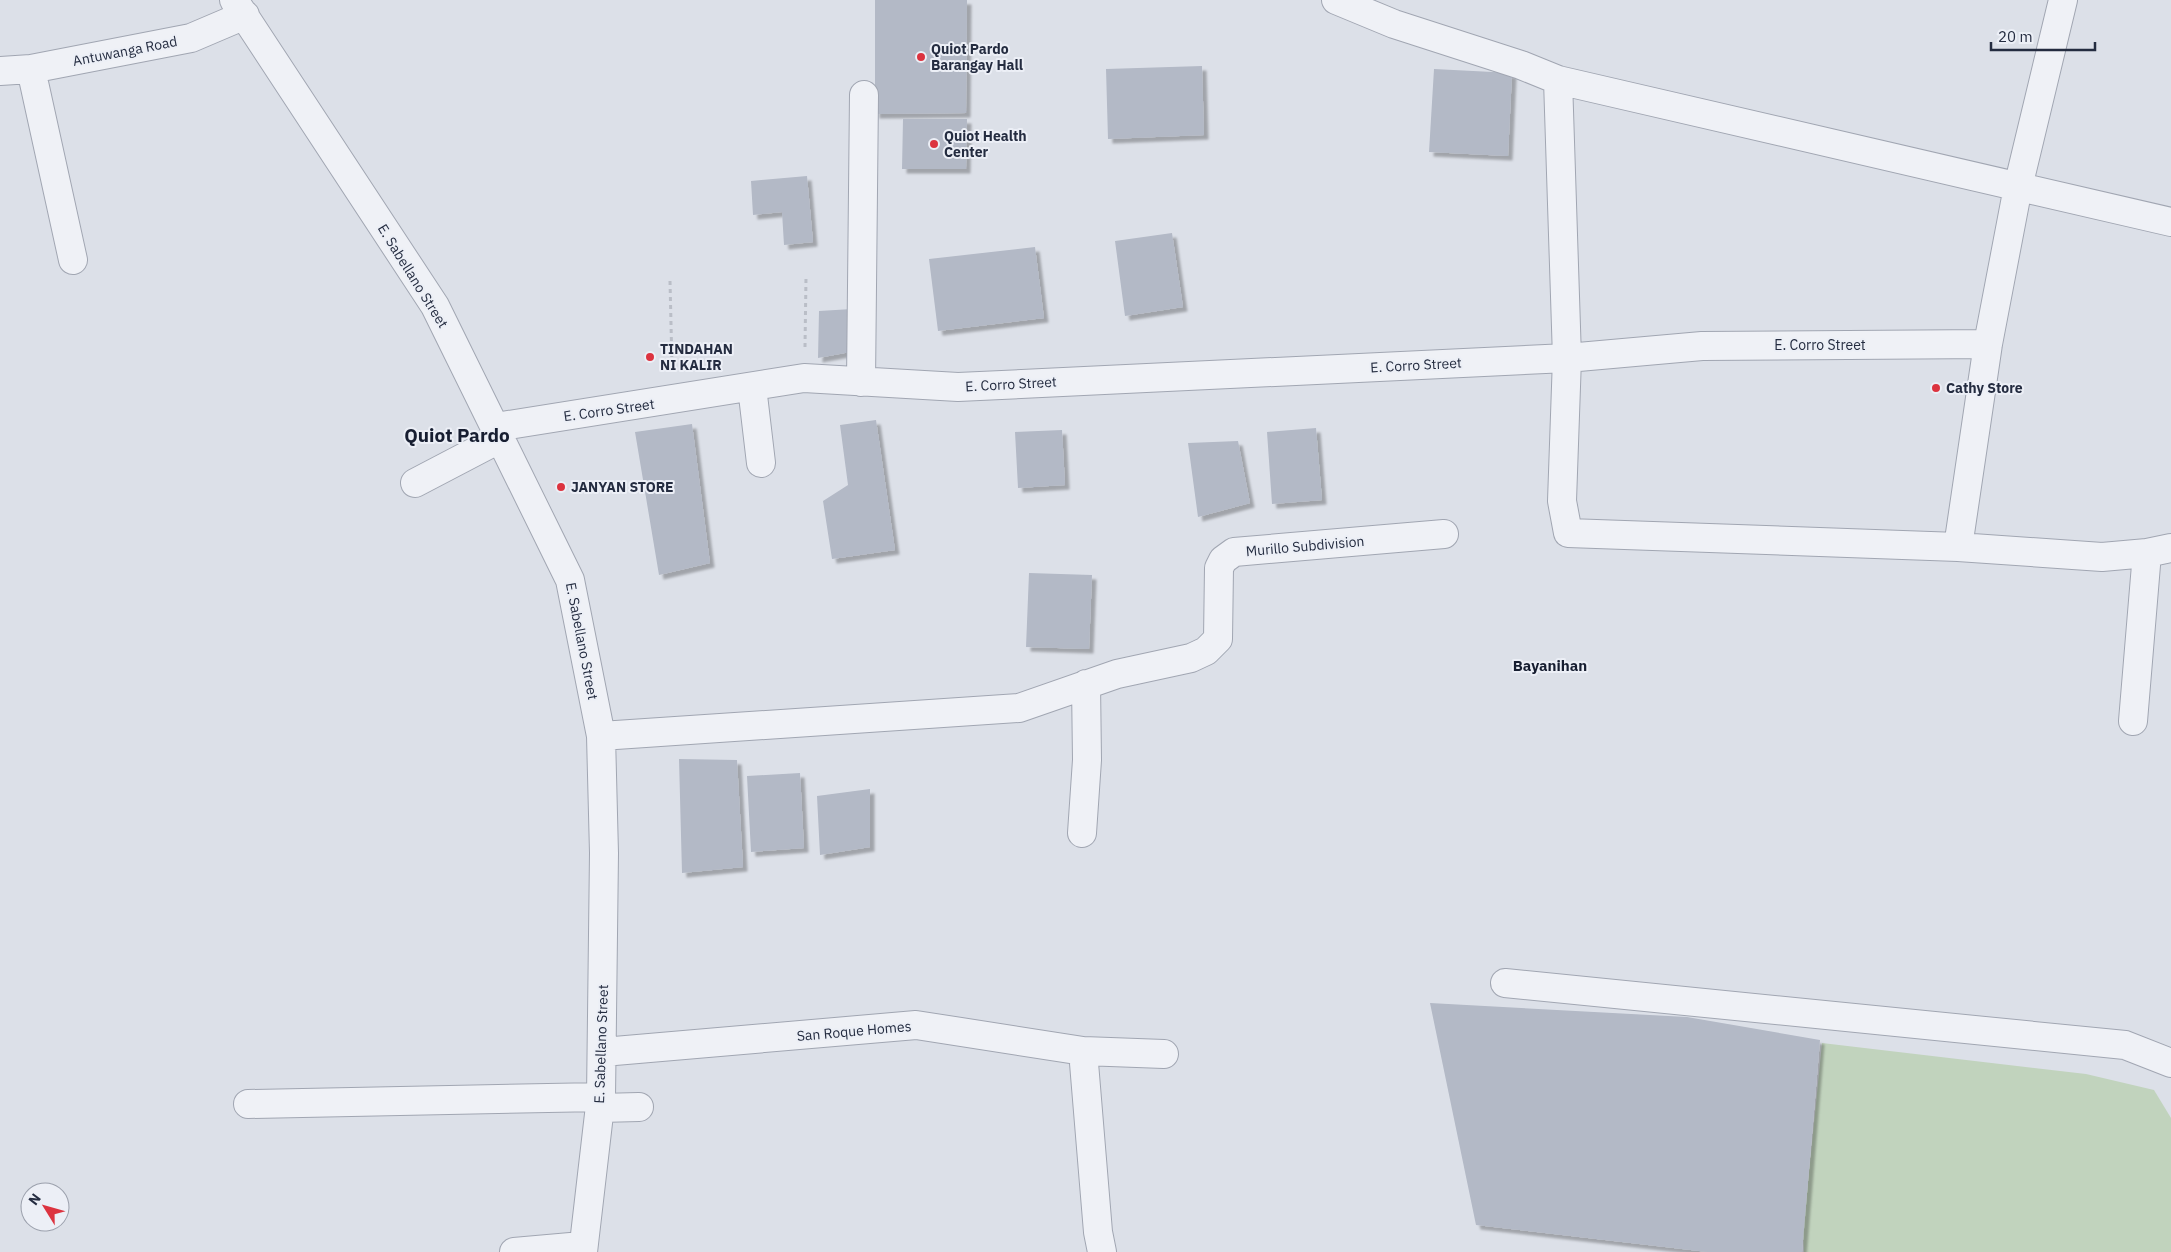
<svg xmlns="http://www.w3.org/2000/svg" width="2171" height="1252" viewBox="0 0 2171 1252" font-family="'IBM Plex Sans',sans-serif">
<defs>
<filter id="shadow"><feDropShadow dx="4.5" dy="4.5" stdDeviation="1" flood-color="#0004"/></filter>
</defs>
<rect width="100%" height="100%" fill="#dce0e8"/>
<path fill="#c1d3bd" d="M 1822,1043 L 2086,1074 L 2154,1090 L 2171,1118 L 2171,1252 L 1804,1252 L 1803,1233 Z"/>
<path fill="#b3b9c6" filter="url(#shadow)" d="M 875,0 L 967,0 L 966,113 L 875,114 Z
M 1202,66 L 1204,135 L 1108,139 L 1106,69 Z
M 1434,69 L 1512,73 L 1508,156 L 1429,152 Z
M 903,119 L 967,119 L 966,169 L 902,169 Z
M 807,176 L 813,242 L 784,245 L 782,212 L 753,215 L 751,181 Z
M 1172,233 L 1183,307 L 1125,316 L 1115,241 Z
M 1035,247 L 1044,318 L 938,331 L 929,259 Z
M 852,309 L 850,352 L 818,358 L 819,311 Z
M 876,420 L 895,550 L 832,559 L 823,501 L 848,485 L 840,425 Z
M 692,424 L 710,563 L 659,575 L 635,432 Z
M 1316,428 L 1322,500 L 1272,504 L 1267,432 Z
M 1062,430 L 1065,485 L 1018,488 L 1015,432 Z
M 1238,441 L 1250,503 L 1198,517 L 1188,443 Z
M 1029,573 L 1092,575 L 1089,649 L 1026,647 Z
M 679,759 L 737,760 L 743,867 L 682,873 Z
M 800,773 L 804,848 L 751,852 L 747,776 Z
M 870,789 L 870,847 L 820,855 L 817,796 Z
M 1430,1003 L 1687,1017 L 1820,1040 L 1802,1252 L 1708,1252 L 1476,1225 Z"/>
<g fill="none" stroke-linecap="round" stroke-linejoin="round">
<defs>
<path id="minor" d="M 234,0 L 435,306 L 570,580 L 601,736 L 604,853 L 601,1097 L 583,1252
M 1336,0 L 1394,24 L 1521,65 L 1558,80 L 2171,222
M 31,69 L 73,260
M 0,71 L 31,69 L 191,38 L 245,15
M 1558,80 L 1567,358 L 1562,501 L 1568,533 L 1958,547 L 2102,557 L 2147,553 L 2171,548
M 861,382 L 864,95
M 752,387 L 761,463
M 496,427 L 804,378 L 958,387 L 1567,358 L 1702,346 L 1988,344
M 415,483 L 501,438
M 1958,547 L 1988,344 L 2018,187 L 2063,0
M 2133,721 L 2147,553
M 601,736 L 1019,708 L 1117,674 L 1191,658 L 1206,651 L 1218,639 L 1219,568 L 1223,560 L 1234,552 L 1444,534
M 1082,833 L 1087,760 L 1086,684
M 1505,983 L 2125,1045 L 2171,1063
M 1083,1051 L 1098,1232 L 1102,1252
M 603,1052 L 916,1025 L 1083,1051 L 1164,1054
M 248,1104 L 601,1097
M 600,1108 L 639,1107
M 514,1252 L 582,1246"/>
</defs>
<use href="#minor" stroke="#a1a6b2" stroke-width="30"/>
<path stroke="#babec7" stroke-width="3" stroke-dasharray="4 4" stroke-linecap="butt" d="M 670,281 L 672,367
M 805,347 L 806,277"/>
<use href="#minor" stroke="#eff1f6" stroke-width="28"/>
</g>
<g fill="#dc333f" stroke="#eceff6" stroke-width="2">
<circle cx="921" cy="57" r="5"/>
<circle cx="934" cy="144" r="5"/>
<circle cx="650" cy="357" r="5"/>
<circle cx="1936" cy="388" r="5"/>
<circle cx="561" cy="487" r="5"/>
</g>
<g text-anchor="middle" stroke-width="4" stroke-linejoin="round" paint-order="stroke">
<g font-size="14" font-weight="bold" fill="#242c40" stroke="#eceff6" text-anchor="start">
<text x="931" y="54">Quiot Pardo<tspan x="931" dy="16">Barangay Hall</tspan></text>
<text x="944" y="141">Quiot Health<tspan x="944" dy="16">Center</tspan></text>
<text x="660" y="354">TINDAHAN<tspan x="660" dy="16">NI KALIR</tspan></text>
<text x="1946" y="393">Cathy Store</text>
<text x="571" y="492">JANYAN STORE</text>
</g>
<g font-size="14" fill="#242c40" stroke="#eceff6">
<text transform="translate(125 51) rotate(-11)" y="5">Antuwanga Road</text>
<text transform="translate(413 276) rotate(58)" y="5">E. Sabellano Street</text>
<text x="1820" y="350">E. Corro Street</text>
<text transform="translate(1416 365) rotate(-3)" y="5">E. Corro Street</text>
<text transform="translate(1011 384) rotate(-3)" y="5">E. Corro Street</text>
<text transform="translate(609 410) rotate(-8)" y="5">E. Corro Street</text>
<text transform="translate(1305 546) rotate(-5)" y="5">Murillo Subdivision</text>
<text transform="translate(582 641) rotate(79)" y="5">E. Sabellano Street</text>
<text transform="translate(854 1031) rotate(-5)" y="5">San Roque Homes</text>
<text transform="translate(601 1044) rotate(-88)" y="5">E. Sabellano Street</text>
</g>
<g font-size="15" font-weight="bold" fill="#171e31" stroke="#eceff6">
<text x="1550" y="671">Bayanihan</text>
</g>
<g font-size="19" font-weight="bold" fill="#171e31" stroke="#eceff6">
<text x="457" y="442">Quiot Pardo</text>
</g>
</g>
<g transform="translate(45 1207) rotate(307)"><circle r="24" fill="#eceff6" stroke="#9ca1ad"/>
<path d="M0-4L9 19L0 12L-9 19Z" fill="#dc333f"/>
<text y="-8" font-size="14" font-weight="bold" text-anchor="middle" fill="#242c40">N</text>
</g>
<path d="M1991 42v8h104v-8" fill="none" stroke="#242c40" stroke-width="2.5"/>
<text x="1998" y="42" font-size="15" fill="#242c40" stroke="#eceff6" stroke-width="4" paint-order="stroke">20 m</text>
</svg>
